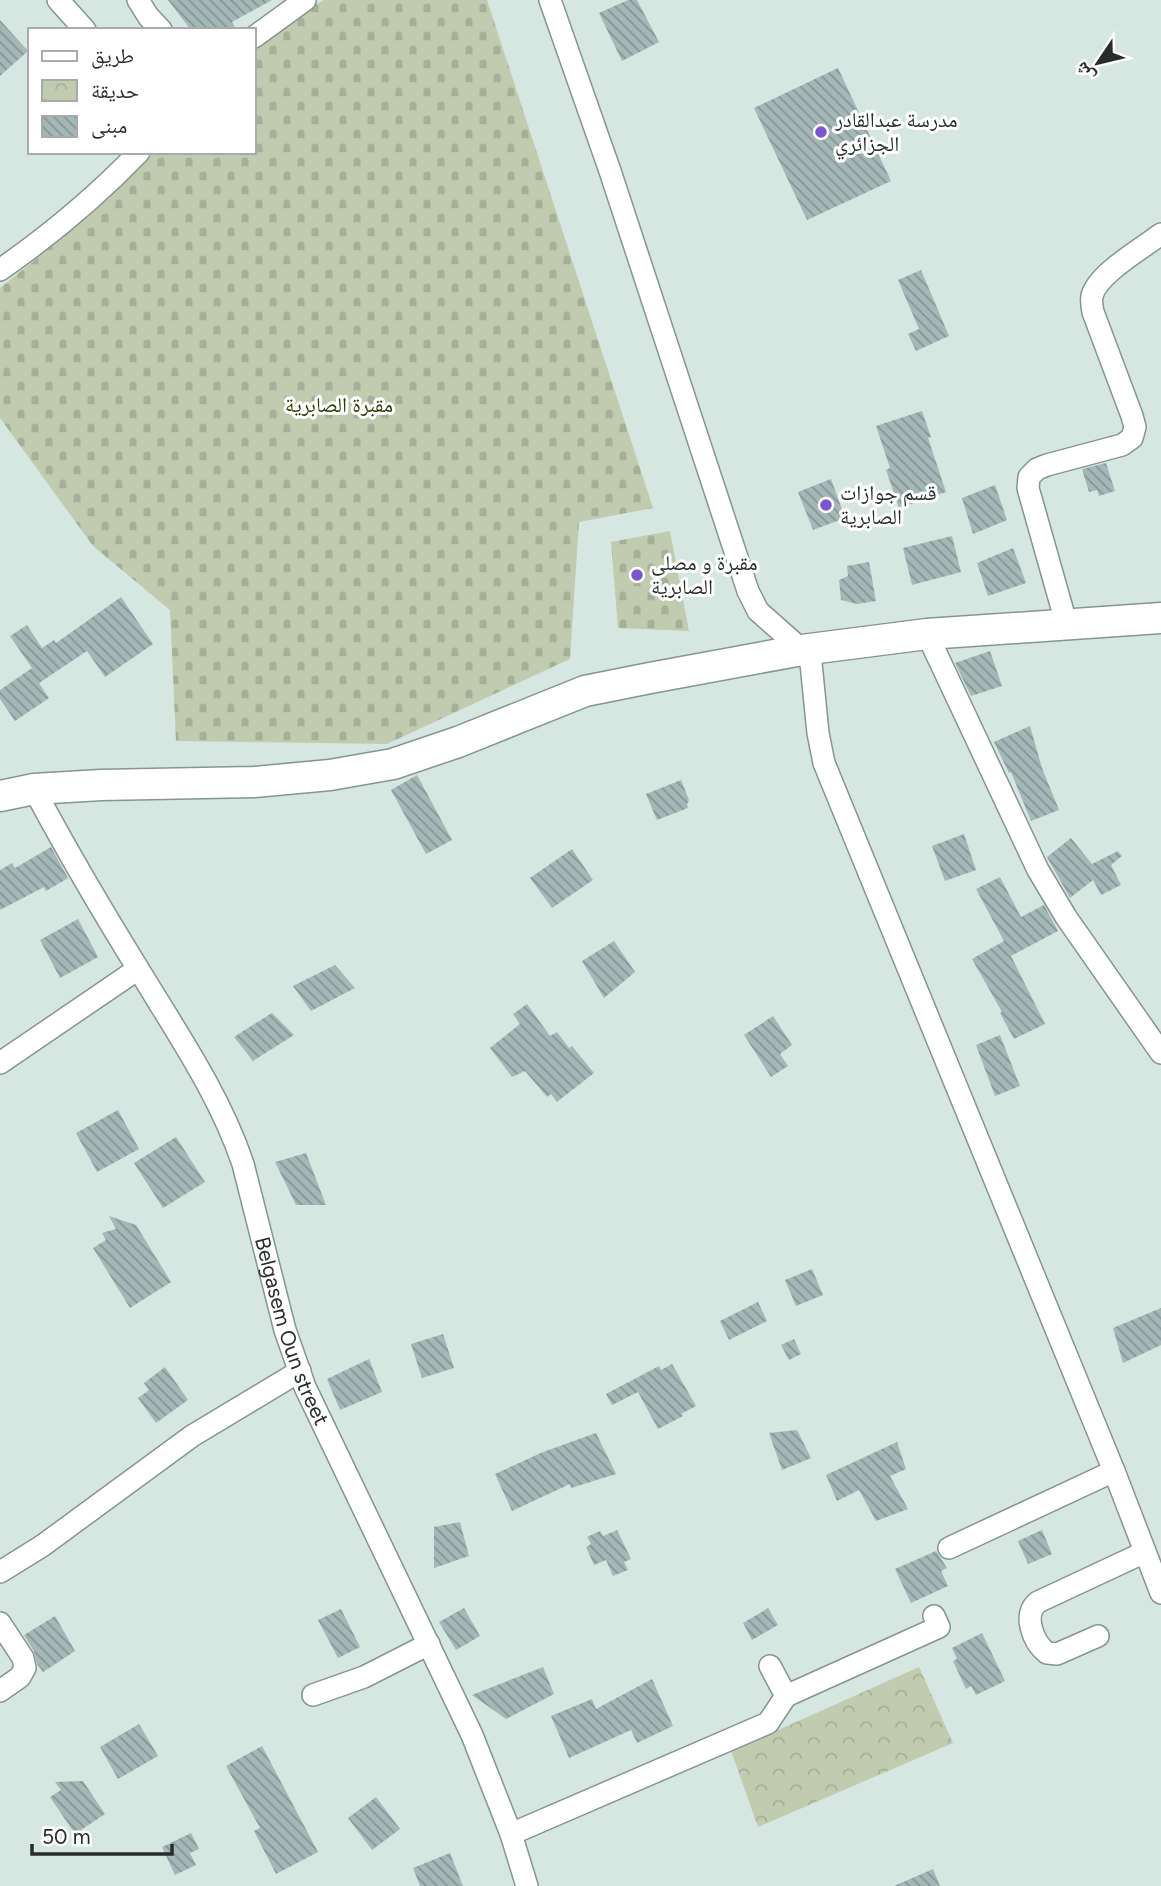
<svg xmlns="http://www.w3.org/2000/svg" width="1161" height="1886" viewBox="0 0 1161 1886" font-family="Figtree,'Noto Naskh Arabic',sans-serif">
<defs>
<pattern id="cemetery-stones" width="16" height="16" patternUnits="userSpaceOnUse" patternTransform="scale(1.75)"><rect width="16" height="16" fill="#c1cbaf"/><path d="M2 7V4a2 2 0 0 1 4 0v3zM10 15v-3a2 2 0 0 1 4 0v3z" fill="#a6af97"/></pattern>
<pattern id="park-crowns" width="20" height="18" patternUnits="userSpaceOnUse" patternTransform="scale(1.75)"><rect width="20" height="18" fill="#c1cbaf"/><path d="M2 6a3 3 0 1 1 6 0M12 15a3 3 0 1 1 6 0" fill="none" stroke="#a6af97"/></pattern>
<pattern id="building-back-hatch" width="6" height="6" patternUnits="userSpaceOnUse" patternTransform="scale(1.75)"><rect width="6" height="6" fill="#a5b7b7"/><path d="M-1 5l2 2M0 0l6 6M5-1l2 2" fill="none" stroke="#869595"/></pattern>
</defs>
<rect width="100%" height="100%" fill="#d5e7e0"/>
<path fill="url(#cemetery-stones)" d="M 324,0 L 487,0 L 653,508 L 579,522 L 570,659 L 387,744 L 176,741 L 170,610 L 93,546 L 0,418 L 0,288 L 57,242 L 155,152 L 254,152 L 254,39 Z
M 670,531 L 689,631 L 618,628 L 611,542 Z"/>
<path fill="url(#park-crowns)" d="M 919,1667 L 953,1743 L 758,1827 L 731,1751 Z"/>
<path fill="url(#building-back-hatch)" d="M 168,0 L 272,0 L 232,22 L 236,30 L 191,30 Z
M 628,0 L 637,0 L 659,42 L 622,61 L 599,13 Z
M 0,20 L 28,51 L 0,76 Z
M 838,68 L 891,181 L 807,220 L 754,108 Z
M 921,270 L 949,336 L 916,351 L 908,334 L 919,329 L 898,280 Z
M 922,411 L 931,437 L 928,438 L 946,492 L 899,508 L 886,470 L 890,468 L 876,426 Z
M 1106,463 L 1115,491 L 1099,496 L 1097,490 L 1089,492 L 1082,469 Z
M 831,479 L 845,518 L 813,530 L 798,492 Z
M 995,485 L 1007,520 L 973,534 L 962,498 Z
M 952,536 L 961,572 L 912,585 L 903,548 Z
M 1013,548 L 1026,583 L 988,596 L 977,563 Z
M 869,562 L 876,601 L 857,604 L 841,600 L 839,580 L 848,576 L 847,566 Z
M 121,597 L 153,644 L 105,677 L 87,651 L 39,683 L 49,698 L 15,721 L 0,699 L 0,690 L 32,668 L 10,636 L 27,625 L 42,648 L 54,640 L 56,643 Z
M 990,651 L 1002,686 L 971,696 L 955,663 Z
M 1030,726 L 1042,768 L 1059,810 L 1031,821 L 1011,772 L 1009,773 L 994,742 Z
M 417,775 L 452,840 L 426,854 L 391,790 Z
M 681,780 L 689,800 L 687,804 L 688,808 L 657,820 L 646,794 Z
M 964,834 L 976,870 L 945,881 L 932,846 Z
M 1071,838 L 1092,864 L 1118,851 L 1122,856 L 1111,865 L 1121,885 L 1101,895 L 1093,880 L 1070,898 L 1047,857 Z
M 51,847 L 68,878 L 46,891 L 44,887 L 0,910 L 0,870 L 12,863 L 15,868 Z
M 572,849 L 593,880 L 552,908 L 530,878 Z
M 1000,877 L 1021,917 L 1044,905 L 1058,931 L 1011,956 L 1045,1024 L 1014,1039 L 1000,1013 L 1002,1012 L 972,959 L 1004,941 L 976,889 Z
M 78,919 L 98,957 L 60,978 L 40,940 Z
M 614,941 L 635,972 L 604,998 L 582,961 Z
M 335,965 L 355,988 L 311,1011 L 293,986 Z
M 527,1004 L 550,1036 L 557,1032 L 569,1048 L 572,1046 L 594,1073 L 557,1102 L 551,1094 L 547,1097 L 525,1071 L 512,1077 L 490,1048 L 520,1024 L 513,1014 Z
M 272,1013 L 294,1035 L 253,1061 L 234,1037 Z
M 773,1016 L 792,1045 L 780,1054 L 788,1066 L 771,1077 L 744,1035 Z
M 1000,1035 L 1020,1086 L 995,1096 L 976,1045 Z
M 118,1110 L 139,1149 L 97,1172 L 76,1133 Z
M 176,1137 L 205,1182 L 163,1208 L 134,1163 Z
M 306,1153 L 326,1205 L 296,1205 L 275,1162 Z
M 109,1216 L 136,1225 L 171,1282 L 130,1308 L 93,1248 L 106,1240 L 102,1233 L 116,1229 Z
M 812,1269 L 823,1295 L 796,1306 L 785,1280 Z
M 758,1302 L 767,1321 L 729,1340 L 720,1321 Z
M 1161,1308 L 1161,1345 L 1123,1363 L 1113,1328 Z
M 443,1334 L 454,1368 L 422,1378 L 411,1344 Z
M 794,1339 L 801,1354 L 789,1360 L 781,1345 Z
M 369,1359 L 382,1392 L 340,1410 L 327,1379 Z
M 672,1364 L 696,1406 L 681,1414 L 683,1416 L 658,1429 L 638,1392 L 612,1405 L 606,1394 L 659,1366 L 661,1370 Z
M 165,1367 L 188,1400 L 156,1423 L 138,1398 L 149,1390 L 144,1383 Z
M 797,1430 L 811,1458 L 782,1470 L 769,1433 Z
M 596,1433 L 616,1474 L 571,1488 L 570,1484 L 512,1511 L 495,1474 L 543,1452 Z
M 897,1442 L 906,1469 L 890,1476 L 908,1509 L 876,1521 L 859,1490 L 837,1501 L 826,1475 Z
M 460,1522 L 469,1556 L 434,1568 L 434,1527 Z
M 617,1530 L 631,1559 L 624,1562 L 628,1570 L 613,1576 L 606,1560 L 594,1565 L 586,1547 L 591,1544 L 587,1537 L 600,1531 L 603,1536 Z
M 1042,1530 L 1052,1554 L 1028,1564 L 1018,1541 Z
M 936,1551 L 947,1568 L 941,1571 L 948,1586 L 911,1603 L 895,1569 Z
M 464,1608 L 480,1636 L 456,1650 L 439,1622 Z
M 768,1608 L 778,1625 L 752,1640 L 743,1623 Z
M 341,1609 L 360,1647 L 338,1658 L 318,1620 Z
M 55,1616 L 75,1651 L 43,1672 L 37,1664 L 34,1651 L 24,1635 Z
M 982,1633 L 1005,1681 L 976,1695 L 971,1686 L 966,1689 L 953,1661 L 957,1659 L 952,1648 Z
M 543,1667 L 554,1694 L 506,1719 L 472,1695 Z
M 652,1679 L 673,1726 L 637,1743 L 631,1730 L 569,1758 L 551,1716 L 592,1699 L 596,1709 Z
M 139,1724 L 158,1756 L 118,1779 L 100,1747 Z
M 262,1746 L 318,1852 L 276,1874 L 254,1831 L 260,1828 L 226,1766 Z
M 83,1781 L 105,1814 L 75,1834 L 50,1797 L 61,1790 L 55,1782 Z
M 376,1797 L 400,1829 L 372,1850 L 348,1818 Z
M 191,1833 L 199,1849 L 190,1853 L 196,1865 L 175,1875 L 162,1847 Z
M 450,1853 L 463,1886 L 420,1886 L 413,1868 Z
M 933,1869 L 940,1886 L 894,1886 Z"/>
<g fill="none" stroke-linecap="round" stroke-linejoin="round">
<defs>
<g id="street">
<path d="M 58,0 L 85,30"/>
<path d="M 138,0 L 148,16 L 161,30"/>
<path d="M 550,0 L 610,171 L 748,591 L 758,611 L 802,650 L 811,663 L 818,733 L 824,763 L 1114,1471 L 1161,1593"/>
<path d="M 254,37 L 305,0"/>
<path d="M 0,270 C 50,235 97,196 139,152"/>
<path d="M 1067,626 L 1028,488 L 1029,477 L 1037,469 L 1047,465 L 1122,445 L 1132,438 L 1135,427 L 1132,416 L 1093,312 C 1092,307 1091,301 1092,296 C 1097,274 1143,248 1161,234"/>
<path d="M 927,634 L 1038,870 L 1066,917 L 1161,1053"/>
<path id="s1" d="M 34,789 C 68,853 104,914 142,975 C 179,1036 220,1096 243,1164 L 285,1330 L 305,1387 L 472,1735 L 511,1834 L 527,1886"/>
<path d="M 0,1063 L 138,969"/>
<path d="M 949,1548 L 1114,1471"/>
<path d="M 0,1572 L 42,1546 L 192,1436 L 300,1371"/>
<path d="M 0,1623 L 23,1658 L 25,1668 L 20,1677 L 0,1691"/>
<path d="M 1098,1636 L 1057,1654 L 1047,1653 C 1033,1642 1022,1614 1038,1602 L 1145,1552"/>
<path d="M 770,1666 L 786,1696 L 939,1627 L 934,1616"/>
<path d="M 313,1695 L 364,1677 L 429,1644"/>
<path d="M 511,1834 L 768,1723 L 786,1696"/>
</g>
<path id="secondary" d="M 0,796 L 34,789 L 101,785 L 254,782 L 330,775 L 393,764 L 458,742 L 585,691 L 650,678 L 802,650 L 927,634 L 1161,618"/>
</defs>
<use href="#street" stroke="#85958f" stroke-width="24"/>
<use href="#secondary" stroke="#85958f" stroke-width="33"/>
<use href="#street" stroke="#fff" stroke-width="21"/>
<use href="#secondary" stroke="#fff" stroke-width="30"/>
</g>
<g fill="#7b56d0" stroke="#fff" stroke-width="2.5">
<circle cx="821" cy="132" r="7"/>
<circle cx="826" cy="505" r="7"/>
<circle cx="637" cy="575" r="7"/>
</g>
<g text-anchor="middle" stroke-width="6" stroke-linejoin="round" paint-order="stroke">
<g font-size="21" fill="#272d2b" stroke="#fff" text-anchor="start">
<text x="835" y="127">مدرسة عبدالقادر<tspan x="835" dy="24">الجزائري</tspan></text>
<text x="840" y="500">قسم جوازات<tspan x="840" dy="24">الصابرية</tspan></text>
<text x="651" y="570">مقبرة و مصلى<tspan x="651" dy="24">الصابرية</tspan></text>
</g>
<g font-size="21" fill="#2e3c04" stroke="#fff">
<text x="339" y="412">مقبرة الصابرية</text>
</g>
<g font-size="21" fill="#272d2b" stroke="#fff">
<text dy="7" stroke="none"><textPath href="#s1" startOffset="604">Belgasem Oun street</textPath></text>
</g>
</g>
<rect x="28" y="28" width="228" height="126" fill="#ffffff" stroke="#a9abaa" stroke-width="2"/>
<rect x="42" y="51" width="35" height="10" fill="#ffffff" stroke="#a9abaa" stroke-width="2"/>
<text x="91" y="63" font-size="21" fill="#272d2b">طريق</text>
<rect x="42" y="80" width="35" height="21" fill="url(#park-crowns)" stroke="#a9abaa" stroke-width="2"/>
<text x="91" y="98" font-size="21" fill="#272d2b">حديقة</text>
<rect x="42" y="116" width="35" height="21" fill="url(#building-back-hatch)" stroke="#a9abaa" stroke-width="2"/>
<text x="91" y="133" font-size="21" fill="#272d2b">مبنى</text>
<g transform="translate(1098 63) rotate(235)" stroke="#ffffff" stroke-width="5" paint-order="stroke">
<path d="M0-5L12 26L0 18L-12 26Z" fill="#272d2b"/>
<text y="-10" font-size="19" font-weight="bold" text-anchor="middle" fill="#272d2b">ش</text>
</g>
<path d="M32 1844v10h140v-10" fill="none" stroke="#272d2b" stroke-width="3.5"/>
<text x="42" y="1844" font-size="21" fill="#272d2b" stroke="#ffffff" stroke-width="5" paint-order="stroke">50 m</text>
</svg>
